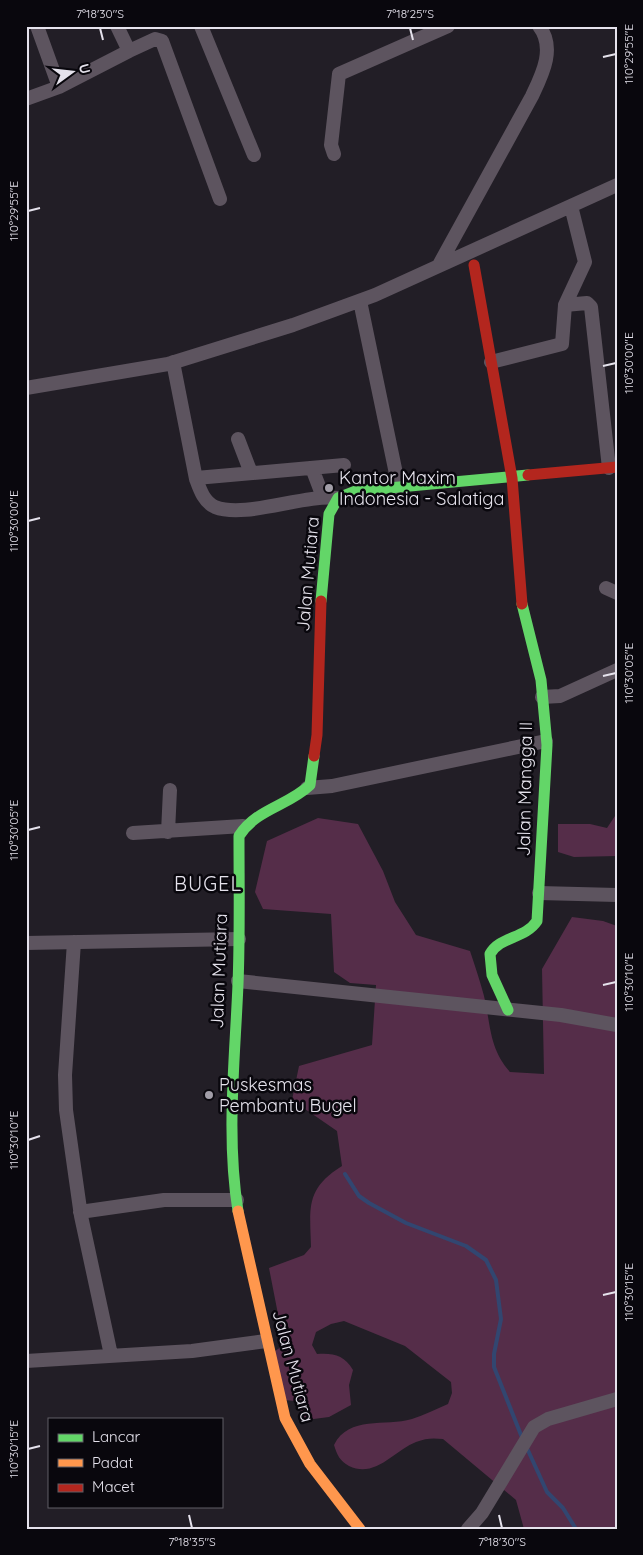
<svg xmlns="http://www.w3.org/2000/svg" width="643" height="1555" viewBox="0 0 643 1555" font-family="Quicksand,sans-serif">
<rect width="100%" height="100%" fill="#221e26"/>
<path fill="#552d49" d="M 617,813 L 617,856 L 574,857 L 558,852 L 558,824 L 590,824 L 607,828 Z
M 318,818 L 358,824 L 383,871 L 395,902 L 416,935 L 470,951 C 475,966 480,981 484,996 C 491,1026 489,1048 510,1072 L 544,1074 L 542,969 L 572,917 L 603,921 L 617,926 L 617,1529 L 524,1529 L 516,1500 L 443,1439 C 433,1438 426,1438 416,1442 C 395,1450 375,1479 349,1466 C 340,1461 337,1455 334,1445 C 349,1415 385,1427 412,1419 C 424,1415 436,1409 448,1404 L 452,1393 L 451,1382 L 405,1346 L 344,1321 L 331,1324 L 316,1332 L 312,1345 L 317,1354 C 334,1353 344,1355 353,1370 L 349,1385 L 351,1405 L 329,1417 L 306,1420 L 295,1401 L 284,1400 L 272,1353 L 284,1345 L 269,1268 L 304,1255 L 311,1247 C 310,1208 305,1189 342,1166 L 337,1131 L 292,1100 L 299,1066 L 372,1045 L 376,985 L 350,983 L 334,972 L 331,914 L 263,909 L 255,892 L 267,841 Z"/>
<g fill="none" stroke-linecap="round" stroke-linejoin="round">
<path stroke="#324670" stroke-width="4" d="M 345,1174 L 359,1196 L 369,1203 L 406,1223 L 466,1246 L 486,1260 L 496,1280 L 501,1319 L 494,1354 L 494,1367 L 523,1440
M 526,1446 L 547,1492 L 563,1508 L 576,1529"/>
<path stroke="#5d545f" stroke-width="14" d="M 37,26 L 59,87
M 117,26 L 129,51 L 155,39 L 162,41 L 220,199
M 201,26 L 254,155
M 26,99 L 59,87 L 129,51
M 334,154 L 331,145 L 339,74 L 448,26
M 439,265 L 532,96 C 542,75 556,48 539,26
M 360,301 L 399,488
M 565,305 L 587,303 L 591,307 L 609,468
M 173,362 L 196,479 C 200,490 204,502 215,507 C 245,519 303,494 338,498
M 491,362 L 562,344 L 565,305 L 585,262 L 571,206
M 26,388 L 168,364 L 293,325 L 375,295 L 617,185
M 238,439 L 251,473
M 312,468 L 323,497
M 196,478 L 344,465
M 606,588 L 617,593
M 542,697 L 560,696 L 617,670
M 307,788 L 332,786 L 546,741
M 168,832 L 170,790
M 133,833 L 243,826
M 539,893 L 617,895
M 74,942 L 65,1075 L 66,1110 L 81,1216 L 111,1355
M 26,943 L 239,939
M 238,981 L 561,1015 L 617,1025
M 80,1212 L 164,1200 L 237,1200
M 26,1361 L 192,1351 L 266,1341
M 468,1529 L 482,1513 L 534,1427 L 548,1419 L 617,1399"/>
<path stroke="#63d668" stroke-width="11" d="M 321,601 L 329,514 L 338,498 L 356,491 L 528,475
M 508,1010 L 492,975 L 490,954 C 500,936 525,939 537,921 L 547,745 L 541,680 L 522,604
M 238,1211 C 226,1136 235,1059 238,984 C 240,935 239,885 239,836 C 256,809 288,806 310,785 L 314,756"/>
<path stroke="#ff974d" stroke-width="11" d="M 238,1211 L 285,1418 L 310,1464 L 360,1529"/>
<path stroke="#b3261e" stroke-width="11" d="M 474,265 L 512,478 L 522,604
M 528,475 L 617,467
M 314,756 L 317,735 L 321,601"/>
</g>
<path fill="none" stroke="#e5e2ec" stroke-width="2" d="M 100,28 L 103,40M 410,28 L 413,40M 603,57 L 616,54M 28,211 L 40,208M 603,366 L 616,363M 28,521 L 40,518M 603,676 L 616,673M 28,830 L 40,827M 603,985 L 616,982M 28,1140 L 40,1136M 603,1295 L 616,1292M 28,1449 L 40,1446M 189,1515 L 192,1528M 499,1515 L 502,1528"/>
<g fill="#a19da7" stroke="#09070d" stroke-width="2">
<circle cx="329" cy="488" r="5"/>
<circle cx="209" cy="1095" r="5"/>
</g>
<g text-anchor="middle" stroke-width="5" stroke-linejoin="round" paint-order="stroke">
<g font-size="18" fill="#e5e2ec" stroke="#09070d" text-anchor="start">
<text x="339" y="484">Kantor Maxim<tspan x="339" dy="21">Indonesia - Salatiga</tspan></text>
<text x="219" y="1091">Puskesmas<tspan x="219" dy="21">Pembantu Bugel</tspan></text>
</g>
<g font-size="18" fill="#e5e2ec" stroke="#09070d">
<text transform="translate(308 574) rotate(-85)" y="6">Jalan Mutiara</text>
<text transform="translate(525 789) rotate(-89)" y="6">Jalan Mangga II</text>
<text transform="translate(219 971) rotate(-88)" y="6">Jalan Mutiara</text>
<text transform="translate(293 1366) rotate(75)" y="6">Jalan Mutiara</text>
</g>
<g font-size="20" letter-spacing="1" fill="#e5e2ec" stroke="#09070d">
<text x="208" y="891">BUGEL</text>
</g>
</g>
<rect width="643" height="1555" fill="none" stroke="#09070d" stroke-width="55"/>
<rect x="48" y="1418" width="175" height="90" fill="#09070d" stroke="#615f66"/>
<rect x="58" y="1434" width="25" height="8" fill="#63d668" stroke="#615f66"/>
<text x="92" y="1442" font-size="15" fill="#e5e2ec">Lancar</text>
<rect x="58" y="1459" width="25" height="8" fill="#ff974d" stroke="#615f66"/>
<text x="92" y="1468" font-size="15" fill="#e5e2ec">Padat</text>
<rect x="58" y="1484" width="25" height="8" fill="#b3261e" stroke="#615f66"/>
<text x="92" y="1492" font-size="15" fill="#e5e2ec">Macet</text>
<g transform="translate(72 72) rotate(75)" stroke="#09070d" stroke-width="4" paint-order="stroke">
<path d="M0-4L9 19L0 12L-9 19Z" fill="#e5e2ec"/>
<text y="-8" font-size="14" font-weight="bold" text-anchor="middle" fill="#e5e2ec">U</text>
</g>
<rect x="28" y="28" width="588" height="1500" fill="none" stroke="#e5e2ec" stroke-width="2"/>
<g font-size="12" text-anchor="middle" fill="#e5e2ec">
<text x="100" y="18">7°18'30"S</text>
<text x="410" y="18">7°18'25"S</text>
<text transform="translate(629 54) rotate(-90)" y="4">110°29'55"E</text>
<text transform="translate(14 211) rotate(-90)" y="4">110°29'55"E</text>
<text transform="translate(629 363) rotate(-90)" y="4">110°30'00"E</text>
<text transform="translate(14 521) rotate(-90)" y="4">110°30'00"E</text>
<text transform="translate(629 673) rotate(-90)" y="4">110°30'05"E</text>
<text transform="translate(14 830) rotate(-90)" y="4">110°30'05"E</text>
<text transform="translate(629 982) rotate(-90)" y="4">110°30'10"E</text>
<text transform="translate(14 1140) rotate(-90)" y="4">110°30'10"E</text>
<text transform="translate(629 1292) rotate(-90)" y="4">110°30'15"E</text>
<text transform="translate(14 1449) rotate(-90)" y="4">110°30'15"E</text>
<text x="192" y="1546">7°18'35"S</text>
<text x="502" y="1546">7°18'30"S</text>
</g>
</svg>
